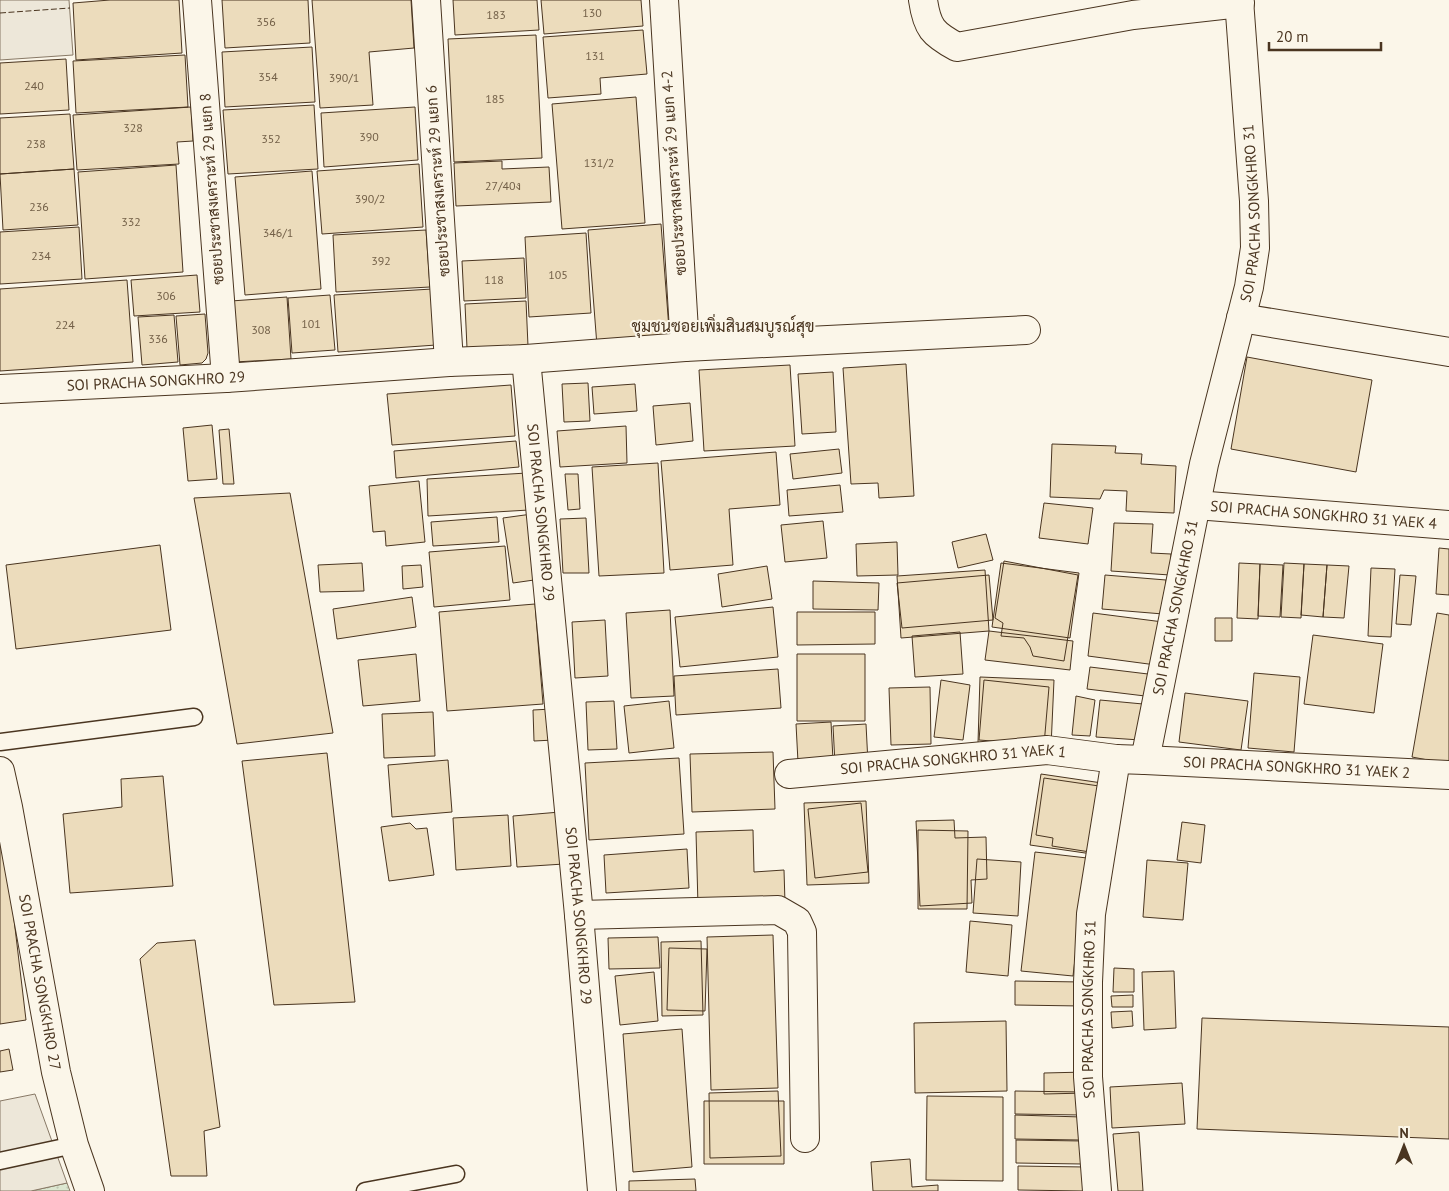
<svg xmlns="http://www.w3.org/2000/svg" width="1449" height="1191" viewBox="0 0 1449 1191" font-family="'PT Sans',Sarabun,sans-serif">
<defs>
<pattern id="grass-dots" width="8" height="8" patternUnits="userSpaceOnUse" patternTransform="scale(1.25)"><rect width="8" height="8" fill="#dce7d0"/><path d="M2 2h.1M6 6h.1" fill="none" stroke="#bec7b2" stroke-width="1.8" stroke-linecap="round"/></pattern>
</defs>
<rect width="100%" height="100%" fill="#fbf6e9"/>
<path fill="url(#grass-dots)" stroke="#887966" d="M 67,1183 L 70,1191 L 31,1191 Z"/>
<path fill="#ede7d9" stroke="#887966" d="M 0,0 L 69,0 L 73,55 L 0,60 Z
M 35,1094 L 67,1183 L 31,1191 L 0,1191 L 0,1101 Z"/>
<path fill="#ecdcbc" stroke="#4a3520" d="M 110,0 L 179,0 L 182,53 L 76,60 L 73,3 Z
M 222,0 L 308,0 L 310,43 L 225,48 Z
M 312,0 L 411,0 L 414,48 L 369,52 L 373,105 L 320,108 Z
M 453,0 L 537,0 L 539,30 L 455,35 Z
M 541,0 L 641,0 L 643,26 L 544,34 Z
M 643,30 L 647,74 L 600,78 L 601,94 L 548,98 L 543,37 Z
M 536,35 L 542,158 L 454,162 L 448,39 Z
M 312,47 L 315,102 L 225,107 L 222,52 Z
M 185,55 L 188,107 L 76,113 L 73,61 Z
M 66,59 L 69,110 L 0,114 L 0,63 Z
M 636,97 L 645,223 L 562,229 L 552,104 Z
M 314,105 L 318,169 L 228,174 L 223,110 Z
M 191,107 L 193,141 L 177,142 L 179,164 L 77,170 L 73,115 Z
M 415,107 L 418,160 L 324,167 L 321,113 Z
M 70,114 L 74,169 L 0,174 L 0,118 Z
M 502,161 L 502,169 L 549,167 L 551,202 L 456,206 L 454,163 Z
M 419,164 L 423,227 L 322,234 L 317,171 Z
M 176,165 L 183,272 L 85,279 L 78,172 Z
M 74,169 L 78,225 L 3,230 L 0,174 Z
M 312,171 L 321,289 L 245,295 L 235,177 Z
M 661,224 L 669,329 L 654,341 L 597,346 L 588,230 Z
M 79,227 L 82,279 L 0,284 L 0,232 Z
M 426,230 L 430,287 L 336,292 L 333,235 Z
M 586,233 L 591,313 L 529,317 L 525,237 Z
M 524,258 L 526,298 L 464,301 L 462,261 Z
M 197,275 L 200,312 L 134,316 L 131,280 Z
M 127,280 L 133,362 L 0,371 L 0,289 Z
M 432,289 L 436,345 L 338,352 L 334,295 Z
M 330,295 L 335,350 L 292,353 L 288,298 Z
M 287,297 L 291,359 L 234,362 L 231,301 Z
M 526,301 L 528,346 L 467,348 L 465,304 Z
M 205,314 L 208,353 L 206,359 L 202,363 L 180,365 L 176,316 Z
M 174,315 L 178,362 L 142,365 L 138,317 Z
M 1247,357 L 1372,380 L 1356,472 L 1231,449 Z
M 906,364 L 914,496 L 879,498 L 878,483 L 851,484 L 843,368 Z
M 790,365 L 795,446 L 704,451 L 699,370 Z
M 833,372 L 836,432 L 802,434 L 798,374 Z
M 588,383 L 590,421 L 564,422 L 562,384 Z
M 635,384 L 637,411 L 594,414 L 592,387 Z
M 511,385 L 515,436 L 392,445 L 387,394 Z
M 690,403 L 693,441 L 656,445 L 653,406 Z
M 212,425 L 217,479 L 188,481 L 183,428 Z
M 626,426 L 627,463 L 560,467 L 557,431 Z
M 229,429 L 234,484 L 223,484 L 219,430 Z
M 516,441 L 519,467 L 396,478 L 394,451 Z
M 1052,444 L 1116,446 L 1115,453 L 1142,454 L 1141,464 L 1176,466 L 1174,513 L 1126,511 L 1127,491 L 1104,490 L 1100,499 L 1050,497 Z
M 839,449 L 842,473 L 793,479 L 790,454 Z
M 776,452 L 780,505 L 729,509 L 733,565 L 670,570 L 661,461 Z
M 658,463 L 664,573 L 599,576 L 592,467 Z
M 527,473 L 529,510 L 428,516 L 427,479 Z
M 565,474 L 578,474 L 580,509 L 568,510 Z
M 419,481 L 425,542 L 386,546 L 385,531 L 373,532 L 369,486 Z
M 840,485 L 843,512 L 789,516 L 787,490 Z
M 290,493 L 333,733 L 237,744 L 194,498 Z
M 1044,503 L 1093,508 L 1088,544 L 1039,538 Z
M 532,514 L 541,579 L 513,583 L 503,518 Z
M 497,517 L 499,542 L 433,546 L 431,522 Z
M 586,518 L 589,573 L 563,573 L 560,519 Z
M 823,521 L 827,558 L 785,562 L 781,525 Z
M 1114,523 L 1153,524 L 1151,553 L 1171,554 L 1170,575 L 1111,571 Z
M 986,534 L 993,560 L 958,568 L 952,542 Z
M 897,542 L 898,575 L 857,576 L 856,544 Z
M 160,545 L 171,630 L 16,649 L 6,565 Z
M 505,546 L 510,600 L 434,607 L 429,552 Z
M 1439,548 L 1449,549 L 1449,595 L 1436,594 Z
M 1004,561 L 1078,575 L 1064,661 L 1033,656 L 1030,647 L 1024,638 L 1001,636 L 1003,623 L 995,618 Z
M 362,563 L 364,591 L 320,592 L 318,565 Z
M 1001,563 L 1079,573 L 1070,638 L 992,627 Z
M 1239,563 L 1260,564 L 1258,619 L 1237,618 Z
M 1284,563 L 1304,564 L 1301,618 L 1281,617 Z
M 1260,564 L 1283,565 L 1280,617 L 1258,616 Z
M 1304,564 L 1327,565 L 1323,617 L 1301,615 Z
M 421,565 L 423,587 L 403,589 L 402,566 Z
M 1327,565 L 1349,566 L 1344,618 L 1323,617 Z
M 767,566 L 772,599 L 722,607 L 718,574 Z
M 1371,568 L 1395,569 L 1391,637 L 1368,636 Z
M 985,570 L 989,631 L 901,638 L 897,576 Z
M 989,575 L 993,620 L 902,628 L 897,583 Z
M 1105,575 L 1166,580 L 1163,614 L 1102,609 Z
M 1400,575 L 1416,576 L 1411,625 L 1396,624 Z
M 813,581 L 879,583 L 878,610 L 813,609 Z
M 412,597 L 416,627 L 337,639 L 333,609 Z
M 535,604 L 543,704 L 447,711 L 439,612 Z
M 773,607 L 778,657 L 680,667 L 675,617 Z
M 670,610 L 674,696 L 631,698 L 626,613 Z
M 797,612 L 875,612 L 875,644 L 797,645 Z
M 1093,613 L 1163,622 L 1156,665 L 1088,656 Z
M 1437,613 L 1449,615 L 1449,764 L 1412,757 Z
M 1215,618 L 1232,618 L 1232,641 L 1215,641 Z
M 605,620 L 608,676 L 575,678 L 572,622 Z
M 989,631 L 1073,641 L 1070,670 L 985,660 Z
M 960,632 L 963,674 L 915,677 L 912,636 Z
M 1313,635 L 1383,644 L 1374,713 L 1304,704 Z
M 416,654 L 420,701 L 363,706 L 358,660 Z
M 797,654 L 865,654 L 865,721 L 797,721 Z
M 1090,667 L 1148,674 L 1145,696 L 1087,689 Z
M 778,669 L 781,708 L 676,715 L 674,676 Z
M 1254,673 L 1300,677 L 1294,752 L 1248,748 Z
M 980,677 L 1054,680 L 1051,747 L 978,743 Z
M 941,680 L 970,685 L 963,740 L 934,737 Z
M 984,680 L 1049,687 L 1044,745 L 979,740 Z
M 930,687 L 931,744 L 891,745 L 889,688 Z
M 1185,693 L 1248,701 L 1241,750 L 1179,742 Z
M 1076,696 L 1095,700 L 1090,736 L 1072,735 Z
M 1100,700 L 1143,704 L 1140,740 L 1096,737 Z
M 614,701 L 617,749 L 588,750 L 586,702 Z
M 669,701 L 674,748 L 629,753 L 624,706 Z
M 552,709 L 554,740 L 534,741 L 533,710 Z
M 433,712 L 435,756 L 384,758 L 382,714 Z
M 831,722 L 833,760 L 798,762 L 796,724 Z
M 866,724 L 868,763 L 835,764 L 833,726 Z
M 773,752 L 775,809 L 692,812 L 690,754 Z
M 327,753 L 355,1002 L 274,1005 L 242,761 Z
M 679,758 L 684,834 L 589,840 L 585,763 Z
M 448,760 L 452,812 L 392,817 L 388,765 Z
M 1041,774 L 1102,783 L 1092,854 L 1030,845 Z
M 163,776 L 173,886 L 70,893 L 63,814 L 122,807 L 121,779 Z
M 1044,778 L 1099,786 L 1090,852 L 1052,846 L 1053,838 L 1036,835 Z
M 866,801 L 869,883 L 807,885 L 804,803 Z
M 861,803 L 868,872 L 815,878 L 808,809 Z
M 560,812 L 564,864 L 517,867 L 513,816 Z
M 508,815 L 511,866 L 456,870 L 453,818 Z
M 954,820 L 955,838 L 986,837 L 987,879 L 971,880 L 972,903 L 920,906 L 916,821 Z
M 1182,822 L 1205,825 L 1201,863 L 1177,860 Z
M 410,823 L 416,829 L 427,828 L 434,875 L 389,881 L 381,827 Z
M 0,827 L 3,827 L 26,1020 L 0,1024 Z
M 753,830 L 754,872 L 784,870 L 785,903 L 698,906 L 696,832 Z
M 918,830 L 968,831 L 967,909 L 918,909 Z
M 687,849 L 689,888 L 606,893 L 604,855 Z
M 1035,852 L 1087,858 L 1073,976 L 1021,971 Z
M 977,859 L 1021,862 L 1018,916 L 973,913 Z
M 1147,860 L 1188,863 L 1183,920 L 1143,917 Z
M 970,921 L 1012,925 L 1008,976 L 966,972 Z
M 773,935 L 778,1088 L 711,1090 L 707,937 Z
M 658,937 L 660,968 L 609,969 L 608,938 Z
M 195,940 L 220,1127 L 204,1131 L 207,1176 L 171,1176 L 140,959 L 157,943 Z
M 701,941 L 703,1015 L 662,1016 L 661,942 Z
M 669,948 L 707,949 L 705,1011 L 667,1010 Z
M 1114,968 L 1134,969 L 1134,992 L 1113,992 Z
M 1174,971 L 1176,1028 L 1144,1030 L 1142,972 Z
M 654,972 L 658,1021 L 620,1025 L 615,976 Z
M 1015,981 L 1082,982 L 1081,1006 L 1015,1005 Z
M 1133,995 L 1133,1007 L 1112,1007 L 1111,996 Z
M 1132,1011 L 1133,1026 L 1112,1028 L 1111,1012 Z
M 1202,1018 L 1449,1027 L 1449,1139 L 1197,1129 Z
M 1006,1021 L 1007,1091 L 915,1093 L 914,1023 Z
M 682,1029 L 692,1167 L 633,1172 L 623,1034 Z
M 9,1049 L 13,1070 L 0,1072 L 0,1051 Z
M 1086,1072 L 1087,1093 L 1044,1094 L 1044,1073 Z
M 1182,1083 L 1185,1124 L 1112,1128 L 1110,1087 Z
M 778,1091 L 781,1156 L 710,1158 L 709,1093 Z
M 1015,1091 L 1082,1092 L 1081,1115 L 1015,1114 Z
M 927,1096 L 1003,1097 L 1003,1181 L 926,1180 Z
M 704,1101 L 784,1101 L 784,1164 L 704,1164 Z
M 1015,1115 L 1082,1117 L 1081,1140 L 1015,1139 Z
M 1139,1132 L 1143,1191 L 1118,1191 L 1113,1134 Z
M 1016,1140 L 1083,1141 L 1082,1164 L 1016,1163 Z
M 910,1159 L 912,1187 L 938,1185 L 938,1191 L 873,1191 L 871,1162 Z
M 1018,1166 L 1085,1167 L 1084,1191 L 1018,1190 Z
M 695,1179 L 696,1191 L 629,1191 L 629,1181 Z"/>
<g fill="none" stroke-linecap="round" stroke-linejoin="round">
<defs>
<path id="lane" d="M 0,742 L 194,717
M 0,1161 L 74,1145
M 365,1191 L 456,1174"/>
<g id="street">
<path d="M 197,0 L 226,378"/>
<path d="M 426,0 L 449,362"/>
<path d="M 664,0 L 685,347"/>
<path d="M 923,0 C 927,28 933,34 957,47 L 1133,15 L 1240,3"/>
<path d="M 1241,318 L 1449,352"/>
<path d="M 526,359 L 685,347 L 1026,330"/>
<path id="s1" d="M 0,389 L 226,378 L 449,362 L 526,359 L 579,915 L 602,1191"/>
<path id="s2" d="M 1196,505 L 1449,525"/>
<path id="s3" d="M 1145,760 L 1449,775"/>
<path id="s4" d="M 789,774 L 1047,750 L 1116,759"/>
<path d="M 579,915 L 778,910 L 797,921 L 802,932 L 805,1138"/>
<path id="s5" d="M 1097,1191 L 1088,1077 L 1088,982 L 1091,914 L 1116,759 L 1145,760 L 1204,464 L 1249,287 L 1255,248 L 1254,201 L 1239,0"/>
</g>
<g id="secondary">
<path id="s6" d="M 0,771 L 8,807 L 56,1072 L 74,1145 L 90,1191"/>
</g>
</defs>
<use href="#lane" stroke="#4a3520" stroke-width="19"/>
<use href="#street" stroke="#4a3520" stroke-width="30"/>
<use href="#secondary" stroke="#4a3520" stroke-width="30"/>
<use href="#lane" stroke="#fbf6e9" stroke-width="16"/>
<use href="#street" stroke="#fbf6e9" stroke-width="28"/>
<use href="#secondary" stroke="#fbf6e9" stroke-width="28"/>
<path stroke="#4a3520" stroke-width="1" stroke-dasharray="6 2.5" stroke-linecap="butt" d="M 0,13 L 70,8"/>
</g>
<g text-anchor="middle" stroke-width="4" stroke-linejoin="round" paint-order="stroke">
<g font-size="12" fill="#725f47">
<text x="592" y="17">130</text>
<text x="496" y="19">183</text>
<text x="266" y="26">356</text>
<text x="595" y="60">131</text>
<text x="268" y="81">354</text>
<text x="344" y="82">390/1</text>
<text x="34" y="90">240</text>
<text x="495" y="103">185</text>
<text x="133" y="132">328</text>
<text x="369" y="141">390</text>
<text x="271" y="143">352</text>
<text x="36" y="148">238</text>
<text x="599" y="167">131/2</text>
<text x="503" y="190">27/40ง</text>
<text x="370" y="203">390/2</text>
<text x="39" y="211">236</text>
<text x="131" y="226">332</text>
<text x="278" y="237">346/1</text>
<text x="41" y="260">234</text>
<text x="381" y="265">392</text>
<text x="558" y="279">105</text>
<text x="494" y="284">118</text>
<text x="166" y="300">306</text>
<text x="311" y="328">101</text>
<text x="65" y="329">224</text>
<text x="261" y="334">308</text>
<text x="158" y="343">336</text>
</g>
<g font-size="15" fill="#4a3520" stroke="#fbf6e9">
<text transform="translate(674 173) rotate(-94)" y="5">ซอยประชาสงเคราะห์ 29 แยก 4-2</text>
<text transform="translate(438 181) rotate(-94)" y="5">ซอยประชาสงเคราะห์ 29 แยก 6</text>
<text transform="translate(212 189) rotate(-94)" y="5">ซอยประชาสงเคราะห์ 29 แยก 8</text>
<text dy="5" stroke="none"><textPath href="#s5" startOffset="1022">SOI PRACHA SONGKHRO 31</textPath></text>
<text dy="5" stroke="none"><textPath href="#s1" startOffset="156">SOI PRACHA SONGKHRO 29</textPath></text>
<text dy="5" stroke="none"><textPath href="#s1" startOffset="681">SOI PRACHA SONGKHRO 29</textPath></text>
<text dy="5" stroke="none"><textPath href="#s2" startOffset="128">SOI PRACHA SONGKHRO 31 YAEK 4</textPath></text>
<text dy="5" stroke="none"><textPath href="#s5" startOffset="619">SOI PRACHA SONGKHRO 31</textPath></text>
<text dy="5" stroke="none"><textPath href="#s4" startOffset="165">SOI PRACHA SONGKHRO 31 YAEK 1</textPath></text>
<text dy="5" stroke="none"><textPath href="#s3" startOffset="152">SOI PRACHA SONGKHRO 31 YAEK 2</textPath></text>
<text dy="5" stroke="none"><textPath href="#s1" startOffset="1086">SOI PRACHA SONGKHRO 29</textPath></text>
<text dy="5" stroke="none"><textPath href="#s6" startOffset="215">SOI PRACHA SONGKHRO 27</textPath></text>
<text dy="5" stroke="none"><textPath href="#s5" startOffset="182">SOI PRACHA SONGKHRO 31</textPath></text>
</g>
<g font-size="16" fill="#4a3520" stroke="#fbf6e9">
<text x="723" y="332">ชุมชนซอยเพิ่มสินสมบูรณ์สุข</text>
</g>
</g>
<g transform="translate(1404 1146)" stroke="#fbf6e9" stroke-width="4" paint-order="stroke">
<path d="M0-4L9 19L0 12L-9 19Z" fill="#4a3520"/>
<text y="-8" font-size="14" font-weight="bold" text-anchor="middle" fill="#4a3520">N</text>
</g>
<path d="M1269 42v8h112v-8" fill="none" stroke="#4a3520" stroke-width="2.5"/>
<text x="1276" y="42" font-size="15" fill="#4a3520" stroke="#fbf6e9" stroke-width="4" paint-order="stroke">20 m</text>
</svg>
